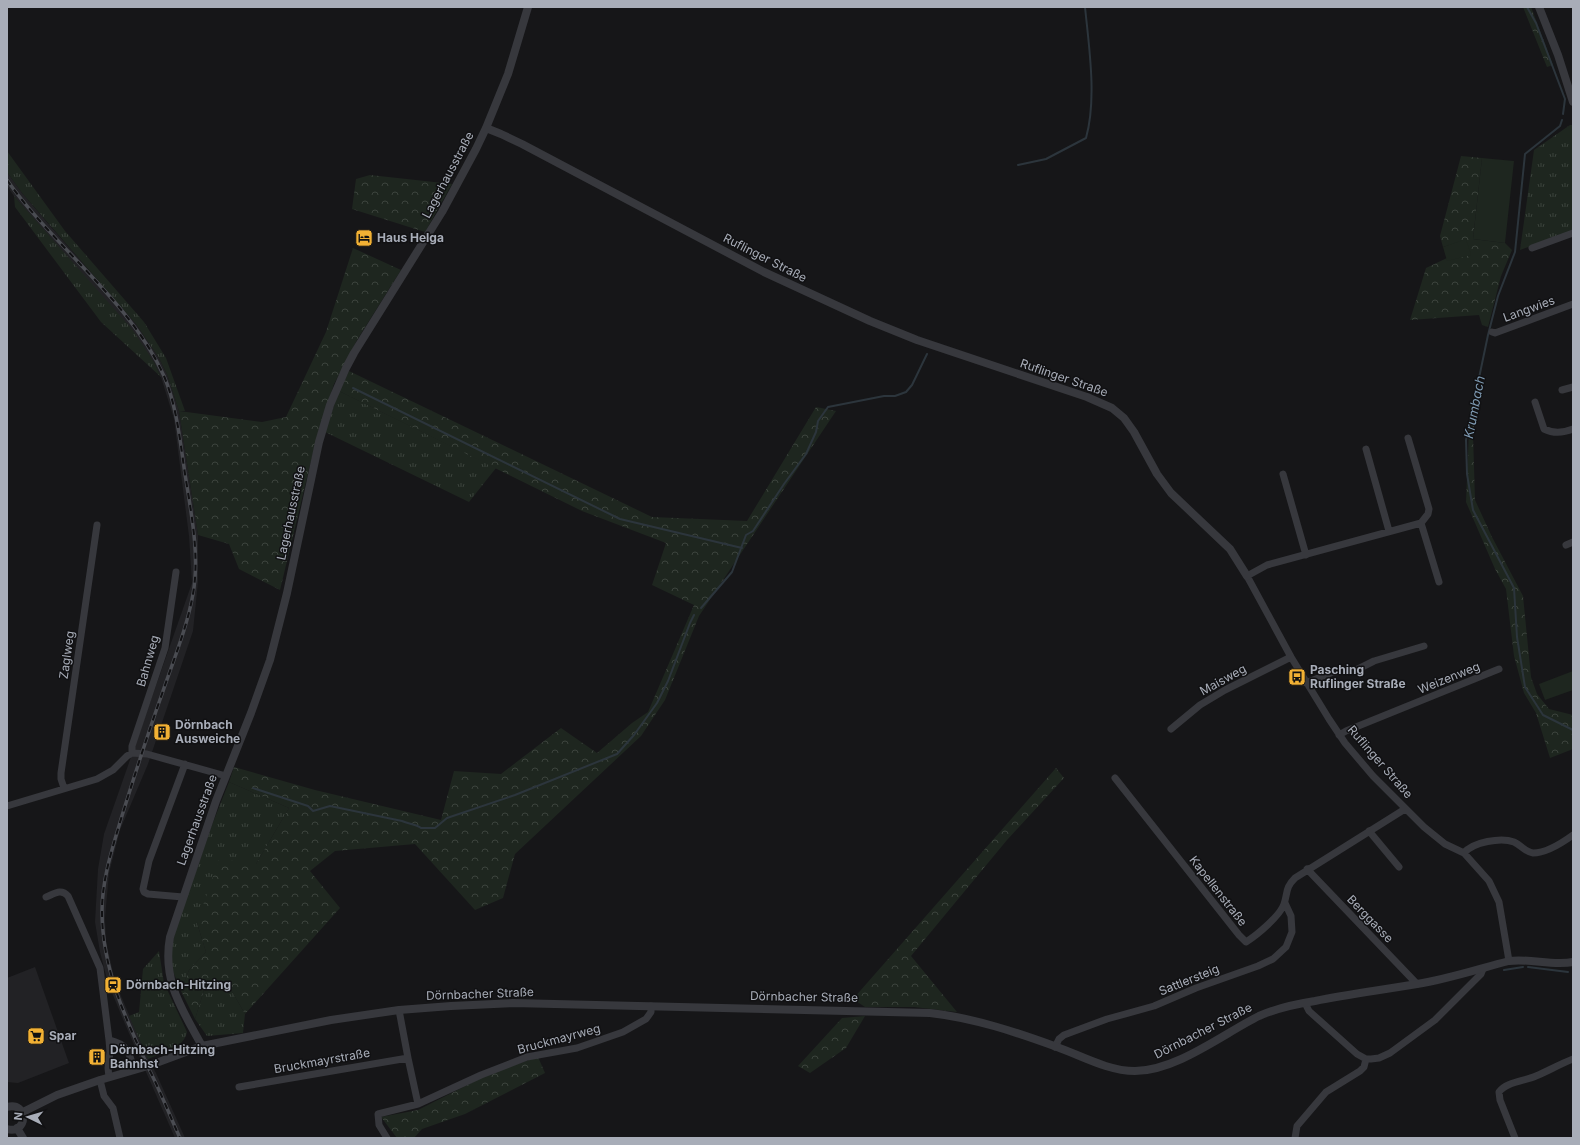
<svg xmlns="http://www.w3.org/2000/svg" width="1580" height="1145" viewBox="0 0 1580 1145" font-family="Inter,sans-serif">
<defs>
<pattern id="grass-tufts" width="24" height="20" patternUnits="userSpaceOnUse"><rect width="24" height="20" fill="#1e261f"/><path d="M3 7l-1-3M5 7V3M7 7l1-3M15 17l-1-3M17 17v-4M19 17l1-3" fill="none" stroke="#3c433d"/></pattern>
<pattern id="forest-crowns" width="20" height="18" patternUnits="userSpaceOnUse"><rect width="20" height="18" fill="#1e261f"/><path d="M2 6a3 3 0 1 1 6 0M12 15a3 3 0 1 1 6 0" fill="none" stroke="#3c433d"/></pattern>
</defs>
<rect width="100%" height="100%" fill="#161618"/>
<path fill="#222225" d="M 7,172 L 22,193 L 51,227 L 136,324 L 159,358 L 167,374 L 179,411 L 198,535 L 198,582 L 193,631 L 148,764 L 120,830 L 109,873 L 105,918 L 106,941 L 115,982 L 148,1059 L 156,1073 L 185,1138 L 175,1138 L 125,1024 L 108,983 L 100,952 L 95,922 L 98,869 L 104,834 L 192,583 L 189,536 L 174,419 L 161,377 L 154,362 L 14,196 L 7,186 Z
M 35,967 L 69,1063 L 18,1083 L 7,1082 L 7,978 Z"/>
<path fill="url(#grass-tufts)" d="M 1570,125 L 1573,125 L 1573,231 L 1520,250 L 1534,150 Z
M 7,151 L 65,231 L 144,322 L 166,358 L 185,411 L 179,411 L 167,374 L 159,358 L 136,324 L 22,193 L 7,172 Z
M 14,196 L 132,329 L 154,362 L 161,377 L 101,322 L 15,207 Z
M 339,391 L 496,468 L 469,502 L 325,432 Z
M 229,782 L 289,808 L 256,864 L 197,923 L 206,952 L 189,970 L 181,991 L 172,969 L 171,949 L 177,926 L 212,825 Z
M 159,951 L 164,983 L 187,1032 C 184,1048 162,1053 148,1059 L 129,1016 L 139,1012 L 143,969 Z
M 226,981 L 245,1014 L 243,1033 L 207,1036 L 195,1019 L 206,984 Z"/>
<path fill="url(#forest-crowns)" d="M 1523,7 L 1531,7 L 1553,65 L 1547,67 Z
M 1461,156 L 1482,158 L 1473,239 L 1505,243 L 1512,250 L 1501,276 L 1488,327 L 1482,325 L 1479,315 L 1410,320 L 1426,268 L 1447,258 L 1447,261 L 1466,240 L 1443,247 L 1440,236 Z
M 370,175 L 452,184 L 425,232 L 352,209 L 356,179 Z
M 353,248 L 401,270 L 357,340 L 334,384 L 317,436 L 280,590 L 239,569 L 229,544 L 198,535 L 179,411 L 262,422 L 286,417 L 326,332 Z
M 349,371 L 652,517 L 747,521 L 816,407 L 836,411 L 699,616 L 665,700 L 641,736 L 515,854 L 503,898 L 475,910 L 415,844 L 335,851 L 310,871 L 340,908 L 245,1014 L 226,981 L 206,984 L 195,1019 L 181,991 L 189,970 L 206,952 L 197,923 L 219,859 L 256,864 L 289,808 L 229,782 L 234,767 L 315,790 L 441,820 L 454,771 L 501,774 L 561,728 L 597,753 L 632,723 L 648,712 L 694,605 L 652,585 L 666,543 L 582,511 L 339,391 Z
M 1470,406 L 1477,406 L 1473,434 L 1475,500 L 1492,537 L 1523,596 L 1531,677 L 1537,694 L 1549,709 L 1573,715 L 1573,749 L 1550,758 L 1536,713 L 1524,693 L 1514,656 L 1506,589 L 1495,569 L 1466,502 Z
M 1056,768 L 1064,778 L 1007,840 L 911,956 L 957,1012 L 914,1007 L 865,1007 L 853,999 Z
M 865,1016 L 846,1048 L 810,1073 L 798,1066 L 842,1018 Z
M 538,1057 L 545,1073 L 465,1114 L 422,1129 L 414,1138 L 397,1138 L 381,1117 L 418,1110 L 491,1073 Z"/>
<path fill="#1e261f" d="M 1482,158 L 1514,161 L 1505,243 L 1473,239 Z
M 1466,239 L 1471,255 L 1447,261 L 1443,247 Z
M 1573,671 L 1573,690 L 1545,700 L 1539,684 Z"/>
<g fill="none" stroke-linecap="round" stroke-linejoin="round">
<path stroke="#2c353c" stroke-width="2" d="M 1527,7 L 1536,23 L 1565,99 L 1563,114
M 1562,120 L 1560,126 L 1525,154 L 1515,252 L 1498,296 L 1488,335 L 1466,440 L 1467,474 L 1473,510 L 1514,588 L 1517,637 L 1525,687 L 1543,715 L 1573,730
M 1018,165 L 1046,159 L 1086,138 C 1097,99 1089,47 1085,7
M 353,388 L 620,519 L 742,548
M 701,608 L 732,572 L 746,535 L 753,531 L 784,484 L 806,454 L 816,432 L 818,421 L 828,407 L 884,396 L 895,396 L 906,392 L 912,385 L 927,354
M 253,788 L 308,806 L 313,811 L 330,806 L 402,821 C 408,824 416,824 421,828 L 435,828 L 447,818 L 515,795 L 617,754 L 634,735 L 657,703 L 668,681 L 690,623 L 694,615
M 1528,967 L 1568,972
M 1504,970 L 1523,967"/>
<path stroke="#37383d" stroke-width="7" d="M 1532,248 L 1573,233
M 1492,332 L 1495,333 L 1573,304
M 1562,390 L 1573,387
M 1535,402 L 1544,429 C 1554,434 1563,433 1573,429
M 1408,438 L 1429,509 L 1428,514 L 1421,523 L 1267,565 L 1247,576 L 1291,657 L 1329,719 L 1345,743 L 1373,776 L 1424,827 L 1445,844 L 1464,853 L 1489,881 L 1499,902 L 1509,961
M 1366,449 L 1389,531
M 1283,474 L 1306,555
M 1421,523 L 1439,582
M 1566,545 L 1573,542
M 1306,683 L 1333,672 L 1356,670 L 1374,661 L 1424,646
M 1171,729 L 1200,705 L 1225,690 L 1291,657
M 1339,735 L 1346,731 L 1499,669
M 132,753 L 132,746 L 165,648 L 176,572
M 1115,778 L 1239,935 L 1246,942 C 1257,935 1280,916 1284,904 C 1288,892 1285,888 1295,878 L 1405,809
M 64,788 L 61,779 L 61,773 L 97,525
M 7,806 L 97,779 L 113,770 L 127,756 L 132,753 L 147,754 L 226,776
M 1369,831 L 1399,867
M 1464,853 C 1473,842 1501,837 1514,842 C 1521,845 1525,852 1533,853 C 1547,853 1562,843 1573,835
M 1307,869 L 1417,984
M 46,897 C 54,894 61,888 68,896 L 100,968 L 109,1040 L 110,1052 L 108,1068 L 109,1077
M 183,897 L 148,894 L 144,892 L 143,889 L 149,861 L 185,764
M 1305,1003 L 1309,1011 L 1357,1054 L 1366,1059 L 1371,1059 L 1379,1058 L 1390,1053 L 1435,1020 L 1481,974 L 1483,969
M 109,1040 C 129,1045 129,1052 134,1070
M 1055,1047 L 1059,1039 L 1064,1035 L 1107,1019 L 1154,1006 L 1196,988 L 1258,966 L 1273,959 L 1286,947 L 1292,932 L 1291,916 L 1285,903
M 100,1080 L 104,1096 L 113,1108 L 120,1138
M 239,1087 L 408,1058 L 399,1010
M 418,1104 L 481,1075 L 527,1057 L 577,1048 L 623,1032 L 646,1019 L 651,1012 L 651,1006
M 387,1138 L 379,1125 L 378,1114 L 418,1104 L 408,1058
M 1295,1138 L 1297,1126 L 1326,1092 L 1360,1071 L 1364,1067 L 1366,1059
M 1515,1138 L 1500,1100 L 1499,1092 C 1506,1082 1525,1081 1536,1076 C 1548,1071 1560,1064 1573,1059"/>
<path stroke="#37383d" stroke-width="8" d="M 1539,7 L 1558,55 L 1573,102
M 486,128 L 501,134 L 522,144 L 764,272 L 870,321 L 917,340 L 1087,397 L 1112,408 L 1124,418 L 1134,432 L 1157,474 L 1171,493 L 1230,549 L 1247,576
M 202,1046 C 182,1009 162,981 170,937 L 216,801 L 251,713 L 270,660 L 287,593 L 319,442 L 330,405 L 346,368 L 354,353 L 442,212 L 476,149 L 486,128 L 508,74 L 528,7
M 7,1107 C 29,1101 28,1135 7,1129
M 23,1112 L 57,1095 L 100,1080 L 148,1066 L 202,1046 L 331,1020 L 399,1010 L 451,1006 L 513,1003 L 930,1013 C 974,1018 1016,1032 1057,1047 C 1082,1056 1108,1071 1135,1071 C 1176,1071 1223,1034 1259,1016 C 1277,1008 1296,1004 1315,1001 C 1349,994 1383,990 1417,984 C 1448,979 1478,969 1509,961 C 1530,958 1552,966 1573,962
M 17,1128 L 23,1138"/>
<defs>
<path id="rail" d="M 7,180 C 53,246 131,302 164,376 C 177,407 180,441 185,474 C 191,512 200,555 193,594 C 187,628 173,661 162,694 C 147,736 134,777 121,819 C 112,849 102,880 102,911 C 102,969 126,1020 150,1071 C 161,1093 170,1116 180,1138"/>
</defs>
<use href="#rail" stroke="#4a4c52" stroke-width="3.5"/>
<use href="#rail" stroke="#111113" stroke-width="2" stroke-dasharray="6" stroke-linecap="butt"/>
</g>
<defs>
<symbol id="hotel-square" viewBox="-11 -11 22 22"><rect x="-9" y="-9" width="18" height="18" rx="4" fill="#f2b134" stroke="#111113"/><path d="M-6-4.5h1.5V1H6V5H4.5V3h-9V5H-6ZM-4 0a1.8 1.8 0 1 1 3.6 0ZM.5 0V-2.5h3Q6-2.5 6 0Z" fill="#111"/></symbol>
<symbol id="bus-square" viewBox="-11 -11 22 22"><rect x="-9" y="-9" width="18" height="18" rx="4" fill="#f2b134" stroke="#111113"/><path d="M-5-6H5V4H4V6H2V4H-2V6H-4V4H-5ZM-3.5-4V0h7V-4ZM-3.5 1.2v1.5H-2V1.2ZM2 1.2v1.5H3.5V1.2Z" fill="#111"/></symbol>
<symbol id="building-square" viewBox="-11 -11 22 22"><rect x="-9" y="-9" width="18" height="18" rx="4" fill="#f2b134" stroke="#111113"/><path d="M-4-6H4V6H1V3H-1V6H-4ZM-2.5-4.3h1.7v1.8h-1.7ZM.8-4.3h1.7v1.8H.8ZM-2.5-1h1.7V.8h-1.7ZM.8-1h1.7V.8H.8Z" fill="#111"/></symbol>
<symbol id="station-square" viewBox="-11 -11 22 22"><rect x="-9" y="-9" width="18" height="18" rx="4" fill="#f2b134" stroke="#111113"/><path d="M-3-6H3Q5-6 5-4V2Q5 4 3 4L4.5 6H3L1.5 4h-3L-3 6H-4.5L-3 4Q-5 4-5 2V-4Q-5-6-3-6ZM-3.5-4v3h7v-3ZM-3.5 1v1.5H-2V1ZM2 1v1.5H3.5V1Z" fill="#111"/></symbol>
<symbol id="supermarket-square" viewBox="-11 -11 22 22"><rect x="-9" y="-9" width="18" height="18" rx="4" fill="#f2b134" stroke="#111113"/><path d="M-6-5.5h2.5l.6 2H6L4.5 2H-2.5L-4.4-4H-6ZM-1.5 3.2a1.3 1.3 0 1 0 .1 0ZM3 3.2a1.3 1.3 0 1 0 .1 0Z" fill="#111"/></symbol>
</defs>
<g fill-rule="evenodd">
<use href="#hotel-square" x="354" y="228" width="20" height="20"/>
<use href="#bus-square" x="1287" y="667" width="20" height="20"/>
<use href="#building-square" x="152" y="722" width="20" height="20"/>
<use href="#station-square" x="103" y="975" width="20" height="20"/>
<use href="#supermarket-square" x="26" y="1026" width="20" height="20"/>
<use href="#building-square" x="87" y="1047" width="20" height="20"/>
</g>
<g text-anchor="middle" stroke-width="3" stroke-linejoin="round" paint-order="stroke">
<g font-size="12" fill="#a8adb8" stroke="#111113">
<text transform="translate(448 175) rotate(-62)" y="4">Lagerhausstraße</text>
<text transform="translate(765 258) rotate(27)" y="4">Ruflinger Straße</text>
<text transform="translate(1529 309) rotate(-20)" y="4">Langwies</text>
<text transform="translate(1064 378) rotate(19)" y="4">Ruflinger Straße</text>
<text transform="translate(291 513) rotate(-78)" y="4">Lagerhausstraße</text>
<text transform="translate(67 655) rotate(-82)" y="4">Zaglweg</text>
<text transform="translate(148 661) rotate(-74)" y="4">Bahnweg</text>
<text transform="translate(1449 678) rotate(-22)" y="4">Weizenweg</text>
<text transform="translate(1223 680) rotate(-29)" y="4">Maisweg</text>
<text transform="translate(1380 762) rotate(49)" y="4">Ruflinger Straße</text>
<text transform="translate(197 820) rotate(-70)" y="4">Lagerhausstraße</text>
<text transform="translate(1218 891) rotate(52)" y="4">Kapellenstraße</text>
<text transform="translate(1370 919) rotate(46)" y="4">Berggasse</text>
<text transform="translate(1189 980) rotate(-22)" y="4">Sattlersteig</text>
<text transform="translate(480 994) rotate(-2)" y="4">Dörnbacher Straße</text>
<text transform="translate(804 997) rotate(1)" y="4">Dörnbacher Straße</text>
<text transform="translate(1203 1031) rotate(-27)" y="4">Dörnbacher Straße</text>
<text transform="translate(559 1039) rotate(-15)" y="4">Bruckmayrweg</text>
<text transform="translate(322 1061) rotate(-10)" y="4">Bruckmayrstraße</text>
</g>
<g font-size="12" font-weight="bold" fill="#a8adb8" stroke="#111113" text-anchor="start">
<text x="377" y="242">Haus Helga</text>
<text x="1310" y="674">Pasching<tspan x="1310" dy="14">Ruflinger Straße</tspan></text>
<text x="175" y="729">Dörnbach<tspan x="175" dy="14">Ausweiche</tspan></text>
<text x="126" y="989">Dörnbach-Hitzing</text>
<text x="49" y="1040">Spar</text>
<text x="110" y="1054">Dörnbach-Hitzing<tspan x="110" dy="14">Bahnhst</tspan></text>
</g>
<g font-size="13" font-style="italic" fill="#7f9bb3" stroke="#111113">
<text transform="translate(1474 407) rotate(-79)" y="5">Krumbach</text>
</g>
</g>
<rect width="1580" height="1145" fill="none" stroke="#a8adb8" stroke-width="16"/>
<g transform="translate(28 1117) rotate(275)" stroke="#111113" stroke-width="3" paint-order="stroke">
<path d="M0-3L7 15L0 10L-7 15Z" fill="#a8adb8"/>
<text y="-6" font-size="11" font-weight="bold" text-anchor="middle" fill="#a8adb8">N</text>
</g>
</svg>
